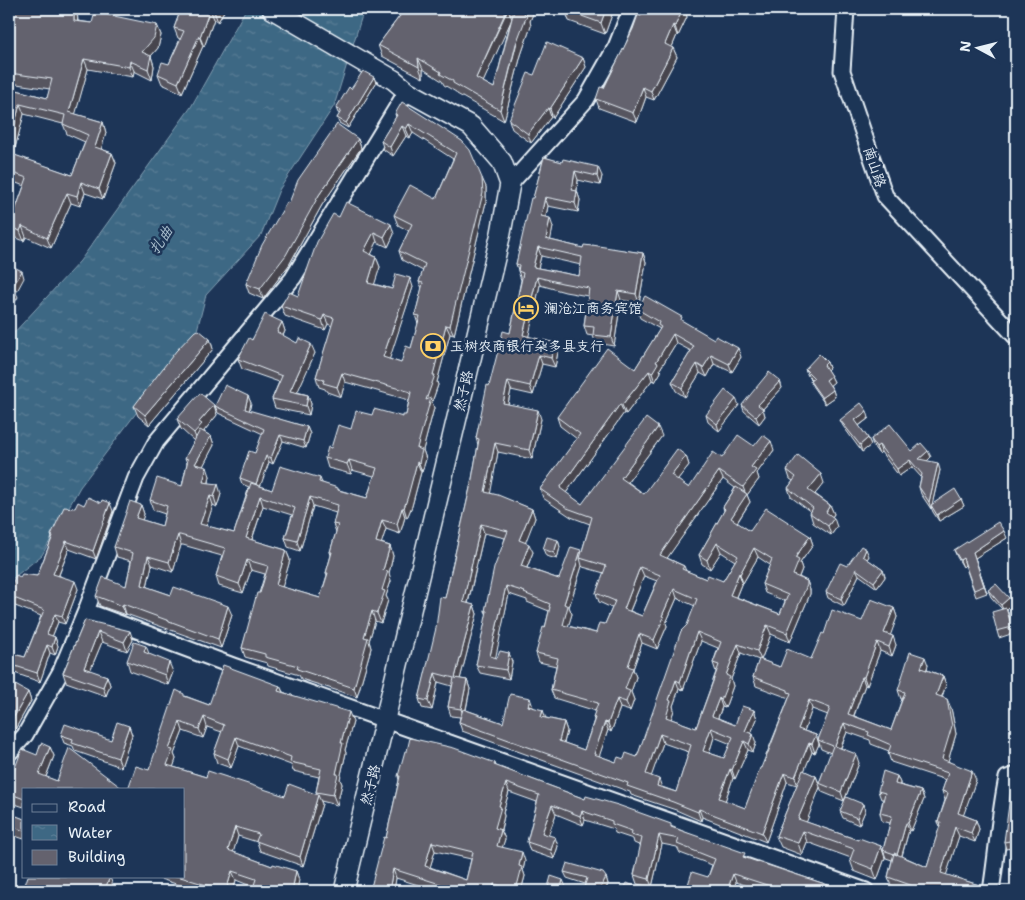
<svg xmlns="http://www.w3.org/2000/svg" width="1025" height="900" viewBox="0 0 1025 900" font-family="'Shantell Sans','LXGW WenKai TC',sans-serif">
<defs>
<pattern id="water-ripples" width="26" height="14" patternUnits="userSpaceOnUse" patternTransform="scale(1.25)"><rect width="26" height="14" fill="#3e6884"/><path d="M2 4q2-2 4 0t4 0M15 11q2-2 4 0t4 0" fill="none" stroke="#5a7e96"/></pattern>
</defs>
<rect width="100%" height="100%" fill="#1d3557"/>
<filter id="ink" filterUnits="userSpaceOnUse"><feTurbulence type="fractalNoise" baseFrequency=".02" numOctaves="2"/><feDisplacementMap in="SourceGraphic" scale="10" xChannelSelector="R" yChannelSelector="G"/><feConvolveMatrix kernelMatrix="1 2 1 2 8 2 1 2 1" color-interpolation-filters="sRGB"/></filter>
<g filter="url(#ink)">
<path fill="url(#water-ripples)" stroke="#829fb2" d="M 246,9 L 364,9 L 334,106 L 279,190 L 261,235 L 206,295 L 196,334 L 80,487 L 42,555 L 12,579 L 9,586 L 9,341 L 12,335 L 80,261 L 191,107 Z"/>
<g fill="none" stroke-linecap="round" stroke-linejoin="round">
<defs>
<path id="minor" d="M 846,9 L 842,71 L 885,196 L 1016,337
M 510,184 L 586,100 L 616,47 L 631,9
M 86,611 L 233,666 L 866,891
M 9,753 L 25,735 L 61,671 L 86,611 L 136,478 L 156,442 L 293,278 L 407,91
M 991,891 C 997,854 999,816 1007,778 L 1016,775"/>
<path id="major" d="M 272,9 L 394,80 L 407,91 L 471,126 L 502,162 L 510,184 L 501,233 L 344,891"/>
</defs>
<use href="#minor" stroke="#e8f1f8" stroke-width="19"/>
<use href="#major" stroke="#e8f1f8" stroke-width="22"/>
<use href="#minor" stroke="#1d3557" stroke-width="15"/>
<use href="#major" stroke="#1d3557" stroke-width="19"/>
</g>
<path fill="#56545f" stroke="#e8f1f8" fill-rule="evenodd" d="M 9,9 L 77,9 L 78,21 L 92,23 L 157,25 L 161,35 L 158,48 L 151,56 L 154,66 L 152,80 L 134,71 L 133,77 L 88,69 L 75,114 L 103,122 L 106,133 L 101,149 L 112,153 L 116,163 L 103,199 L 85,193 L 80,206 L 71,203 L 51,248 L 26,237 L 24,241 L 12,236 L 11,239 L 9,238 L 9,211 L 14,214 L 24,186 L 14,182 L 9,194 L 9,88 L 47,98 L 50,89 L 10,83 L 9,80 ZM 24,114 L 63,124 L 67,134 L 85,142 L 72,175 L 13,155 Z
M 181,9 L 225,9 L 218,22 L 214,19 L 204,47 L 203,46 L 182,93 L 162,84 L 158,74 L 169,64 L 180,39 L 178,38 L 174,28 Z
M 405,9 L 535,9 L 530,21 L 531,26 L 521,55 L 504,121 L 457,94 L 456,92 L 444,85 L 442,81 L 423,69 L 423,78 L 382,56 L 378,45 ZM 511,20 L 494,88 L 483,82 Z
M 539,9 L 549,9 L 548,12 Z
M 566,9 L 614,9 L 605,34 L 569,21 L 565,10 Z
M 684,9 L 687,17 L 678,36 L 677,35 L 672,47 L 673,48 L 677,57 L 654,100 L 646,97 L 637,122 L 599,108 L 596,99 L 604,88 L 641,16 Z
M 583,58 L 586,67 L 553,118 L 551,117 L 531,143 L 512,129 L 509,120 L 534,75 Z
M 374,77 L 376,83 L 348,128 L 339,123 L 337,118 L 340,114 L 338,113 L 336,108 Z
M 395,114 L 462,141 L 486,187 L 486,202 L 454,335 L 450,334 L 437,382 L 438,385 L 432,402 L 434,408 L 423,450 L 426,459 L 422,472 L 421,472 L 412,506 L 407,518 L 405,517 L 400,534 L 386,529 L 381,543 L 390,546 L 393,556 L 389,573 L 391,581 L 386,596 L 388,600 L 381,623 L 375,621 L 369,641 L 371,648 L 357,697 L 301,679 L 299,675 L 268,666 L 267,663 L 245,657 L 242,648 L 265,574 L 251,570 L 243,593 L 219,586 L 216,576 L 222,556 L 183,545 L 181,545 L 173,572 L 152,565 L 147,587 L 232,615 L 221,648 L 126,614 L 126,615 L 100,606 L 96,596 L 126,586 L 131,561 L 117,557 L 114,547 L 141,505 L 144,514 L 142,520 L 162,526 L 165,514 L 153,510 L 150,500 L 182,486 L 187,463 L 185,458 L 194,441 L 181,429 L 177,419 L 214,405 L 217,415 L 204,431 L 205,433 L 211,436 L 214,445 L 203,466 L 210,476 L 209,483 L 221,494 L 217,507 L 213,505 L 206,526 L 234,533 L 249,487 L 242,484 L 240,478 L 255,453 L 263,434 L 218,413 L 215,406 L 248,396 L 251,403 L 249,411 L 307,427 L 310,434 L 306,448 L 283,441 L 273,464 L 269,462 L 260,486 L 272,490 L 320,478 L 322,483 L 339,490 L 367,498 L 374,476 L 352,470 L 351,474 L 328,468 L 325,458 L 331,448 L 351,429 L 372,415 L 403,417 L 406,415 L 409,400 L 345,382 L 341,397 L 327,392 L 325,389 L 319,387 L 316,377 L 332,326 L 328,324 L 325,330 L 285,316 L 281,306 L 298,296 L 339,217 L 394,234 L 388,247 L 377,242 L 371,254 L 376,257 L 380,267 L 374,284 L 392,289 L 413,287 L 389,359 L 401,363 L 411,348 L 418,324 L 415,315 L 422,288 L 419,282 L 423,271 L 402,260 L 399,251 L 409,231 L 398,225 L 394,215 L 436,199 L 453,159 L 413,133 L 410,138 L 406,136 L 393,156 L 384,150 L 381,141 L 396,117 ZM 263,506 L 292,515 L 285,538 L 288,547 L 300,551 L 313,506 L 336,513 L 333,524 L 336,532 L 330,552 L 331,555 L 326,573 L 327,575 L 320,598 L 282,587 L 290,560 L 286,550 L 252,540 Z
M 358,139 L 361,148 L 322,205 L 289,265 L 263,299 L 249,293 L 246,284 L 289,203 Z
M 544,157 L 602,176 L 600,185 L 578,180 L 577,191 L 580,200 L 578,212 L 548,206 L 546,217 L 553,227 L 550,240 L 583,248 L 592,246 L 643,253 L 646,262 L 639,303 L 621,300 L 614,346 L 596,343 L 593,336 L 587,335 L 584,326 L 588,296 L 565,292 L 540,285 L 528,337 L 555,343 L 558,352 L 555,367 L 542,364 L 533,395 L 511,390 L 508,404 L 541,419 L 532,459 L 498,452 L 490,493 L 532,509 L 535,518 L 525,542 L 533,552 L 527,568 L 559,579 L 581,550 L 582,551 L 590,524 L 571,517 L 543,498 L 540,489 L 577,439 L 560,426 L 557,417 L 635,369 L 660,329 L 640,318 L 637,309 L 684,322 L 741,357 L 732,372 L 714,364 L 707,377 L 700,373 L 685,397 L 676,391 L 672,382 L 691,351 L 676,343 L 660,369 L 661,372 L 655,382 L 652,380 L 626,414 L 624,413 L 566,493 L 582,504 L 662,436 L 628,482 L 644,494 L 686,456 L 689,465 L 677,480 L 689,488 L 722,458 L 754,446 L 774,450 L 757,473 L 759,479 L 747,495 L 750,502 L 737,523 L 750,531 L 810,536 L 813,545 L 800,563 L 802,569 L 799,577 L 807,581 L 810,590 L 810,594 L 790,642 L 771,634 L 761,660 L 780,667 L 811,659 L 824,634 L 862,621 L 894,608 L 897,617 L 890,635 L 896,645 L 892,656 L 880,651 L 867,686 L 865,685 L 854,716 L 891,730 L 902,699 L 901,699 L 898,690 L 928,665 L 927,670 L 943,676 L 946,685 L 942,697 L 951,708 L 956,734 L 948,761 L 976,780 L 963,815 L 976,820 L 979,829 L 975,842 L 959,836 L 946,875 L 979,885 L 981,891 L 906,891 L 891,885 L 888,877 L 892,860 L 886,858 L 883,850 L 890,823 L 882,821 L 880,813 L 883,799 L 881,799 L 878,791 L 897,776 L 900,783 L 900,785 L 921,791 L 924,799 L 911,831 L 909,830 L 902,856 L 927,867 L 940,826 L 938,822 L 945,800 L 942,791 L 946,780 L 891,762 L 888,753 L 889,751 L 871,744 L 870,740 L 847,732 L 841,748 L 859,763 L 844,801 L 822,792 L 820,787 L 806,822 L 858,840 L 881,846 L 885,858 L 877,880 L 854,871 L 850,860 L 851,858 L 807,842 L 802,855 L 781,847 L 776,836 L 797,785 L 787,782 L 766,842 L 702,817 L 701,821 L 676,810 L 631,795 L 630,792 L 462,731 L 459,722 L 460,717 L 451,716 L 448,707 L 452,686 L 438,682 L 432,710 L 422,708 L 419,699 L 445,598 L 472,479 L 478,445 L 476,438 L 489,386 L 510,333 L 521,280 L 518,271 L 518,270 L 516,264 ZM 541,256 L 581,265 L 579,276 L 538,268 ZM 723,479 L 735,488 L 723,507 L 724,511 L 699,555 L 702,564 L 710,569 L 721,552 L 735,561 L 723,581 L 706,579 L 686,571 L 684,566 L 667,558 ZM 484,533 L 505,538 L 485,611 L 487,615 L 476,665 L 480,673 L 509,679 L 512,662 L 509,653 L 497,658 L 495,658 L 509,594 L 527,600 L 527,602 L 549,611 L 545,628 L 536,653 L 539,662 L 556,666 L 551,690 L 554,698 L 596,711 L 593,717 L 594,720 L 584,750 L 564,743 L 567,731 L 564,722 L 546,718 L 533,707 L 503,723 L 466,710 L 470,689 L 467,680 L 460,679 L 477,614 L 474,605 L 468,604 ZM 758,557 L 770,565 L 762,584 L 765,593 L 785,601 L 780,614 L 736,597 L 742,582 L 743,583 ZM 582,566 L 583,567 L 604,573 L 596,593 L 599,602 L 612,608 L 605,624 L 596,633 L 568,626 L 572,614 L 569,607 ZM 644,576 L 657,581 L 642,616 L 630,611 ZM 677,598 L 695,606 L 637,757 L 616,762 L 599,756 L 608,730 L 611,732 L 620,708 L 630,711 L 634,700 L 631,692 L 636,677 L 633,669 L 642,643 L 657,649 L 667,626 L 666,623 ZM 701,641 L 718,648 L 713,663 L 716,672 L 696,728 L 671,719 L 674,710 L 673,706 L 679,689 L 683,690 ZM 741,653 L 759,660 L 753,677 L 756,686 L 789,698 L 745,808 L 725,801 L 733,778 L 735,779 L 748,750 L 753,752 L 756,743 L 751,733 L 757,719 L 754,710 L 735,725 L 718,718 L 722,707 L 725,708 L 733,686 L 731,679 ZM 812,709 L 828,715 L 818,740 L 821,749 L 831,753 L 819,783 L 816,776 L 804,771 L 812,752 L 815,753 L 819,744 L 816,735 L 804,731 ZM 714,737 L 731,744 L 724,758 L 709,753 ZM 663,743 L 689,752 L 676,792 L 662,787 L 651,776 Z
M 282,322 L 285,331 L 283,336 L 315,353 L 297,392 L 308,395 L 311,404 L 309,415 L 275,408 L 272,399 L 279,382 L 242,369 L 238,359 L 252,340 Z
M 210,339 L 213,349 L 149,425 L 138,416 L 134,406 Z
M 827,362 L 829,368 L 827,370 L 831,376 L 834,382 L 830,385 L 833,390 L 835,397 L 825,404 L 813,387 L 810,381 L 812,380 L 808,376 L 805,369 Z
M 780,381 L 782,388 L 763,409 L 765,416 L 759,424 L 744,411 L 742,405 Z
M 739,405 L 719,431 L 708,422 L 706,415 Z
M 869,418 L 859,426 L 868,438 L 871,445 L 862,452 L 843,426 L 840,420 Z
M 871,439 L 931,457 L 927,461 L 940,470 L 932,505 L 961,499 L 964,506 L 939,521 L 933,512 L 931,507 L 931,509 L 921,494 L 919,487 L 921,477 L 912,467 L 899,476 L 881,452 L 879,454 L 873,446 Z
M 787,470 L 824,483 L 815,494 L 830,505 L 834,514 L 832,517 L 837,527 L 831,535 L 813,523 L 810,513 L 811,512 L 791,497 L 788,488 L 793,481 L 790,479 Z
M 84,505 L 113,511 L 96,559 L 69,549 L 59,575 L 78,589 L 65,624 L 58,622 L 52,637 L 55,637 L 58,646 L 55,655 L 50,653 L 40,682 L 9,671 L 9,653 L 25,657 L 41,616 L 10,604 L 9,601 L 9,591 L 20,577 L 37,576 L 52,538 L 51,535 L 75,508 Z
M 1007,538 L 975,558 L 987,593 L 976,597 L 965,565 L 963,567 L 957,557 L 954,550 Z
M 558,540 L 560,547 L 557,559 L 546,556 L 543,549 Z
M 869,556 L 867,559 L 883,570 L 885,577 L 877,588 L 859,575 L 844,606 L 828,598 L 826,592 L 847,566 Z
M 988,590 L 1011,605 L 1007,609 L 1014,633 L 999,638 L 997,631 L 1002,609 L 991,597 Z
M 85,620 L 133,640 L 127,651 L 102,642 L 90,671 L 107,676 L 110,685 L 106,696 L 66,682 L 63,673 Z
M 149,654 L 173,672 L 168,685 L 130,671 L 127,661 Z
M 9,685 L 28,692 L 31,701 L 13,733 L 9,730 Z
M 280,686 L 283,692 L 353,722 L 345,750 L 346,753 L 340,779 L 342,784 L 337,805 L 321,801 L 322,804 L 303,866 L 260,851 L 257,842 L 238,836 L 233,852 L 272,866 L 296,871 L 299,880 L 253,887 L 236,880 L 233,891 L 198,891 L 151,876 L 184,876 L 149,770 L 185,696 L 209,705 ZM 207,727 L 222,732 L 214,753 L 217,763 L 231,768 L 239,746 L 291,765 L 293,771 L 319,777 L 316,792 L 317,794 L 285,796 L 206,777 L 173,767 L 176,759 L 174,754 L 183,731 L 203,738 Z
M 129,726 L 132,735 L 121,767 L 75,751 L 73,746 L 64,743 L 61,735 L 111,740 Z
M 50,747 L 54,756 L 46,777 L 57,781 L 24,789 L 24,807 L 15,804 L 10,814 L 24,819 L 24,839 L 9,834 L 9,784 L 37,755 Z
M 495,763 L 496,766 L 585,799 L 673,827 L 746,858 L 828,885 L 830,890 L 832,891 L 763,891 L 736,882 L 733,891 L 686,891 L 708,877 L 712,865 L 680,853 L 677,847 L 662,844 L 652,887 L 637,884 L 634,875 L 641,846 L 634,843 L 633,839 L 615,833 L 614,829 L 585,820 L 583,825 L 556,814 L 548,835 L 558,846 L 554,859 L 530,851 L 527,842 L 537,802 L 509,792 L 503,812 L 504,816 L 501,830 L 505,839 L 502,847 L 525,861 L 523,870 L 525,876 L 521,891 L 437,891 L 396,878 L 394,891 L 370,891 L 386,838 L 399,780 L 398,776 ZM 435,851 L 471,859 L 466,880 L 430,867 Z
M 1016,789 L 1016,847 L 1006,849 L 1004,842 Z
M 840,811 L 865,811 L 859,825 L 843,818 Z
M 564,872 L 606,877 L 608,884 L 605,891 L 583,891 L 585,884 L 567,878 Z"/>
<path fill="#46454d" stroke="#e8f1f8" d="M 74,9 L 77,9 L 78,31 L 74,21 Z
M 210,9 L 214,19 L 204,47 L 200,37 Z
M 216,9 L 225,9 L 218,22 L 214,11 Z
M 508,9 L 512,19 L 480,89 L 476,78 Z
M 526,9 L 535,9 L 530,21 L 531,26 L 521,55 L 504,121 L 500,110 L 524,14 Z
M 606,9 L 614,9 L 605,34 L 601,23 Z
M 683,9 L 684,9 L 687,17 L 678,36 L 675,26 Z
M 157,25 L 161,35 L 158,48 L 151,56 L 154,66 L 152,80 L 142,52 Z
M 673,25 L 677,35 L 669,54 L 665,44 Z
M 199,36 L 203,46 L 182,93 L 178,83 Z
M 673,48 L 677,57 L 654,100 L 651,91 Z
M 418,58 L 423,69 L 423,78 L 419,67 Z
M 583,58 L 586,67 L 553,118 L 550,109 Z
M 84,59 L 88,69 L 73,123 L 69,112 Z
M 130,61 L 134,71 L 133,77 L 129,67 Z
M 374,77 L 376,83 L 348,128 L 346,123 Z
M 643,87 L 646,97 L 637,122 L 633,113 Z
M 20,104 L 24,114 L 11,163 L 9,158 L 9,146 Z
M 548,108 L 551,117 L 531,143 L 528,134 Z
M 103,122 L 106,133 L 99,157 L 95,147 Z
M 409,124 L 413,133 L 410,138 L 406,129 Z
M 402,126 L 406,136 L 393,156 L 390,147 Z
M 358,139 L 361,148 L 322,205 L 289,265 L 263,299 L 260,289 L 319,195 Z
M 112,153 L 116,163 L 103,199 L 99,189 Z
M 598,167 L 602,176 L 600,185 L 597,176 Z
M 575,171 L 578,180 L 576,198 L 577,191 L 580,200 L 578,212 L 575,203 L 572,190 Z
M 10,172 L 14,182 L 9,194 L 9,176 Z
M 482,178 L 486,187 L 486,202 L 454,335 L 450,326 Z
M 81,182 L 85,193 L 80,206 L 77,196 Z
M 67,193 L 71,203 L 51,248 L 47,238 Z
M 545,197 L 548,206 L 544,225 L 541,216 Z
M 550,218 L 553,227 L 549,248 L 546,239 Z
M 391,224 L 394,234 L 388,247 L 384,237 Z
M 22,226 L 26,237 L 24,241 L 20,231 Z
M 9,227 L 12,236 L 11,239 L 9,231 Z
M 374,232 L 377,242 L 368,261 L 364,251 Z
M 538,247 L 541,256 L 536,276 L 533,267 Z
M 643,253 L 646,262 L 639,303 L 636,294 Z
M 376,257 L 380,267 L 372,292 L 368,283 Z
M 22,271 L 24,278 L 16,293 L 18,297 L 10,311 L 9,308 L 9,302 L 12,288 Z
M 537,277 L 540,285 L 527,344 L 523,335 Z
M 410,278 L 413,287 L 387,367 L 383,357 Z
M 618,291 L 621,300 L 614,346 L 611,337 Z
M 324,315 L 328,324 L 325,330 L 322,320 Z
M 282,322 L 285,331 L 280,342 L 277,332 Z
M 446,325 L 450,334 L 437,382 L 438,385 L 432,402 L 434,408 L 423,450 L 426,459 L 422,472 L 419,463 L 417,448 L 426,400 Z
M 673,334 L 676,343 L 660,369 L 661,372 L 655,382 L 652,373 L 656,362 Z
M 210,339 L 213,349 L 149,425 L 145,415 Z
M 555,343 L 558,352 L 555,367 L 551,358 Z
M 311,344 L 315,353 L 294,400 L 290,391 Z
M 738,348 L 741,357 L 732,372 L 729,364 Z
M 539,355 L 542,364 L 533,395 L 530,386 Z
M 711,355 L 714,364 L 707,377 L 703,368 Z
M 827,362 L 829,368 L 826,371 L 824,365 Z
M 697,364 L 700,373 L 685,397 L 682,388 Z
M 649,371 L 652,380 L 626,414 L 622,405 Z
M 342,373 L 345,382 L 341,397 L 337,387 Z
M 831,376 L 834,382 L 828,387 L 826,380 Z
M 508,381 L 511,390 L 506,412 L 503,403 Z
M 780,381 L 782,388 L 760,412 L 758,405 Z
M 833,390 L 835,397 L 825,404 L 822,398 Z
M 308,395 L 311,404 L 309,415 L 306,406 Z
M 248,396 L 251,403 L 248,416 L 245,409 Z
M 736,399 L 739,405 L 719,431 L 717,424 Z
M 620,404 L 624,413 L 563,497 L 560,488 Z
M 214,405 L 217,415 L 204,431 L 205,435 L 198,443 L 194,433 L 199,422 Z
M 763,409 L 765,416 L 759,424 L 756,417 Z
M 538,410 L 541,419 L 532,459 L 529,450 Z
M 867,411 L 869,418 L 857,427 L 855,420 Z
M 307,427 L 310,434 L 306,448 L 303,441 Z
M 658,427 L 662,436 L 624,487 L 621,478 Z
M 280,435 L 283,441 L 273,464 L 271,458 Z
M 211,436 L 214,445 L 199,474 L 195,464 Z
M 868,438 L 871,445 L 862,452 L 860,445 Z
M 771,441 L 774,450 L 757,473 L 759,479 L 747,495 L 750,502 L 734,527 L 731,518 L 746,495 L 743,487 L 751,467 Z
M 495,443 L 498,452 L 489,501 L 485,492 Z
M 879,445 L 881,452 L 879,454 L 876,447 Z
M 928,451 L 931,457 L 922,466 L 919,459 Z
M 266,456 L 269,462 L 259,490 L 256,484 Z
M 686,456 L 689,465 L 674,484 L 671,475 Z
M 349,460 L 352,470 L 351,474 L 347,464 Z
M 910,460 L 912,467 L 899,476 L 897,469 Z
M 417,462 L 421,472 L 412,506 L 407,518 L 404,508 Z
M 938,463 L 940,470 L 931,509 L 929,502 Z
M 207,467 L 210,476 L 207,492 L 203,482 Z
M 719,471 L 723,479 L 663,564 L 660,555 Z
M 821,474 L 824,483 L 811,499 L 808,490 Z
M 218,484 L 221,494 L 217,507 L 214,497 Z
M 210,496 L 213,505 L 204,533 L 200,524 Z
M 260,496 L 263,506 L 249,548 L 246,538 Z
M 310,497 L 313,506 L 300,551 L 297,541 Z
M 961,499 L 964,506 L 939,521 L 937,515 Z
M 110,503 L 113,511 L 96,559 L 93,551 Z
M 141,505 L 144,514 L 140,528 L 136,518 Z
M 830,505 L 834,514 L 829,521 L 826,512 Z
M 402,508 L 405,517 L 400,534 L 397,524 Z
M 532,509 L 535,518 L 523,549 L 519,540 Z
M 834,518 L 837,527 L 831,535 L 828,526 Z
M 382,520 L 386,529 L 379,551 L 376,542 Z
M 481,524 L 484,533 L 466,611 L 463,602 Z
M 1004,531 L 1007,538 L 975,558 L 987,593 L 973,552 Z
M 178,535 L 181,545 L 173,572 L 169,562 Z
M 810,536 L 813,545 L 800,563 L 802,569 L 796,584 L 793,575 L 795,558 Z
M 558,540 L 560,547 L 557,559 L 554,553 Z
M 66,541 L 69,549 L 56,582 L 53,574 Z
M 717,543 L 721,552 L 710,569 L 707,560 Z
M 529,544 L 533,552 L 524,575 L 521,566 Z
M 390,546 L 393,556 L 389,573 L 391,581 L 386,596 L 388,600 L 381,623 L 377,613 L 382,590 L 383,570 Z
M 754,548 L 758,557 L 743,583 L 740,574 Z
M 866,549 L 869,556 L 865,563 L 863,556 Z
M 286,550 L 290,560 L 280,595 L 276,585 Z
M 581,550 L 585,559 L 580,558 L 582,566 L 569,607 L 572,614 L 566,634 L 563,625 L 564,604 Z
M 148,556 L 152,565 L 145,595 L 142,585 Z
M 963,558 L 965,565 L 963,567 L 960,560 Z
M 247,560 L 251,570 L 243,593 L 239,584 Z
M 640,567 L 644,576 L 627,618 L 624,609 Z
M 856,569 L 859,575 L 844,606 L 841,599 Z
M 883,570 L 885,577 L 877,588 L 874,582 Z
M 739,573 L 742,582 L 733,604 L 730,595 Z
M 75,581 L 78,589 L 65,624 L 62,616 Z
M 807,581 L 810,590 L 810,594 L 790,642 L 787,633 Z
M 506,586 L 509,594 L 494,665 L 490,656 Z
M 674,589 L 677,598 L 666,623 L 667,626 L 657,649 L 654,640 L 662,616 Z
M 1009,598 L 1011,605 L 1007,609 L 1014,633 L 1001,605 Z
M 123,604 L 126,614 L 126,615 L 122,606 Z
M 474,605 L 477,614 L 458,687 L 455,678 Z
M 228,606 L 232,615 L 221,648 L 218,639 Z
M 894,608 L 897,617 L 888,642 L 884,633 Z
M 372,611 L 375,621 L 369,641 L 371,648 L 357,697 L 354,688 L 364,637 Z
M 55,614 L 58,622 L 50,642 L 47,634 Z
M 767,625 L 771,634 L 761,660 L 757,651 Z
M 130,631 L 133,640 L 127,651 L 124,642 Z
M 98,632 L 102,642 L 87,678 L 84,668 Z
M 697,632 L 701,641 L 683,690 L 680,682 Z
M 639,634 L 642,643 L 633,669 L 636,677 L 631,692 L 634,700 L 630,711 L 626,702 L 625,689 L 628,666 Z
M 893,636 L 896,645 L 892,656 L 889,647 Z
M 55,637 L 58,646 L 55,655 L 52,647 Z
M 877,642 L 880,651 L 867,686 L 864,677 Z
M 738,644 L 741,653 L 731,679 L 733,686 L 725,708 L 721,700 L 726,675 Z
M 47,645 L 50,653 L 40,682 L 37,673 Z
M 146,646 L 150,656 L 144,652 Z
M 509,653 L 512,662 L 509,679 L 506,670 Z
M 925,657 L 928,665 L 924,677 L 921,668 Z
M 169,662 L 173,672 L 168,685 L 165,675 Z
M 435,673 L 438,682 L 432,710 L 428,701 Z
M 107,676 L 110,685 L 106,696 L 103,687 Z
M 943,676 L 946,685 L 939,704 L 936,695 Z
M 862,677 L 865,685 L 851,723 L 848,714 Z
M 467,680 L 470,689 L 464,718 L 461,709 Z
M 676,680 L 679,689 L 673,706 L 674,710 L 669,726 L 666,717 L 669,700 Z
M 280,686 L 284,695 L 278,691 Z
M 28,692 L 31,701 L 13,733 L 10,724 Z
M 530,698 L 533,707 L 528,706 Z
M 719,698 L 722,707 L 715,725 L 712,716 Z
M 617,699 L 620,708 L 611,732 L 608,723 Z
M 947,699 L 951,708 L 956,734 L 946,768 L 942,759 Z
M 809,700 L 812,709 L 802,737 L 798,729 Z
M 543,710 L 546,719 L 541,717 Z
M 754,710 L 757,719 L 748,740 L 745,731 Z
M 349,712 L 353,722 L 345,750 L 346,753 L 340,779 L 342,784 L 337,805 L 333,795 L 336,774 L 341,743 Z
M 204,717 L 207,727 L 203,738 L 199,729 Z
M 180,722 L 183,731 L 174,754 L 176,759 L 171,774 L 167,765 L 169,749 Z
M 564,722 L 567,731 L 562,750 L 559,741 Z
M 605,722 L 608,730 L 597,763 L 594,754 Z
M 844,723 L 847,732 L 838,754 L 835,746 Z
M 129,726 L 132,735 L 121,767 L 118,758 Z
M 711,728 L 714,737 L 707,760 L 703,751 Z
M 660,734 L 663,743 L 649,783 L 646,774 Z
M 753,734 L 756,743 L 753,752 L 749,744 Z
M 816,735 L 819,744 L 815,753 L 812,744 Z
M 236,737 L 239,746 L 231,768 L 228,759 Z
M 744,741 L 748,750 L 735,779 L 732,770 Z
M 809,743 L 812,752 L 798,786 L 795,777 Z
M 50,747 L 54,756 L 43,784 L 39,774 Z
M 856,754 L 859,763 L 844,801 L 841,792 Z
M 730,769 L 733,778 L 723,807 L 719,798 Z
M 972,771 L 976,780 L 961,822 L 958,813 Z
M 784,773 L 787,782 L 766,842 L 762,833 Z
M 816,776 L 820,787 L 803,831 L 798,819 Z
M 897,776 L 900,783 L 898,791 L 895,784 Z
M 659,779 L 662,788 L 657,786 Z
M 506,783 L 509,792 L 503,812 L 504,816 L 499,837 L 495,828 L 499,806 Z
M 921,791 L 924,799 L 911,831 L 908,823 Z
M 11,794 L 15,804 L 9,818 L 9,800 Z
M 318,795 L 322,804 L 303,866 L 300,857 Z
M 863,804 L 865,811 L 859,825 L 857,818 Z
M 552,805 L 556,814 L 546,842 L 542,833 Z
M 699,809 L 702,817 L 701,821 L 698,812 Z
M 582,811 L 585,820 L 583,825 L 580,816 Z
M 976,820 L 979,829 L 975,842 L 971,833 Z
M 906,823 L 909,830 L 900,862 L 897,855 Z
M 235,827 L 238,836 L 231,860 L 228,850 Z
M 955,827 L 959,836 L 944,882 L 941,873 Z
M 501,830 L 505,839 L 500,855 L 497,846 Z
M 803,831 L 807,842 L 802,855 L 798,843 Z
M 659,835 L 662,844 L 652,887 L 649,879 Z
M 555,837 L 558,846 L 554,859 L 551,850 Z
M 432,842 L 435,851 L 428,874 L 425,866 Z
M 881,846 L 885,858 L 877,880 L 873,869 Z
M 522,852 L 525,861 L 523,870 L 525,876 L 521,891 L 517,891 L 516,890 L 519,866 Z
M 393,869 L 396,878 L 394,891 L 389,891 Z
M 232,871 L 236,880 L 233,891 L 226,891 Z
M 296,871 L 299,880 L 297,891 L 292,891 Z
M 733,874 L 736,882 L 733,891 L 727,891 Z
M 110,877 L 113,886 L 111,891 L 104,891 Z
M 606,877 L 608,884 L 605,891 L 599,891 Z
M 563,880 L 566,887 L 564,891 L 560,891 Z
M 494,884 L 496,891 L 492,891 Z
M 979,885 L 981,891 L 977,891 Z"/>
<path fill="#64626e" stroke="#e8f1f8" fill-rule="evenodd" d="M 9,9 L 74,9 L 74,21 L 92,23 L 95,12 L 157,25 L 154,38 L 142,52 L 151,56 L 148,69 L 130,61 L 129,67 L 84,59 L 69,112 L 103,122 L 95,147 L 112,153 L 99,189 L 81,182 L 77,196 L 67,193 L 47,238 L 22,226 L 20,231 L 9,226 L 9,211 L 14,214 L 27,178 L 10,172 L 9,176 L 9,153 L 72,175 L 88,135 L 63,124 L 65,115 L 20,104 L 9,146 L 9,88 L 47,98 L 52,79 L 9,73 L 9,57 L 10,49 L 9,48 Z
M 181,9 L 210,9 L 200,37 L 199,36 L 178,83 L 158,74 L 162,62 L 169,64 L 184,31 L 174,28 Z
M 405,9 L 507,9 L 476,78 L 494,88 L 514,10 L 509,9 L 526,9 L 524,14 L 527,15 L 516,44 L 500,110 L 453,83 L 453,81 L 440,74 L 441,72 L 418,58 L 419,67 L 378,45 Z
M 566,9 L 606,9 L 601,23 L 565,10 Z
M 642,9 L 683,9 L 675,26 L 673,25 L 665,44 L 673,48 L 651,91 L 643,87 L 633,113 L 596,99 L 600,87 L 604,88 L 633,29 L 638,15 L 641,16 Z
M 547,42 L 583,58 L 550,109 L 548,108 L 528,134 L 509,120 L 528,73 L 534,75 Z
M 363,71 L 374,77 L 346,123 L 337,118 L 341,111 L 336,108 L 349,87 L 351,89 Z
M 402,102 L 462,141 L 470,150 L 482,178 L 483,193 L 450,326 L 446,325 L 433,375 L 435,375 L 426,400 L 431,398 L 417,448 L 422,450 L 419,463 L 417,462 L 408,496 L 404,508 L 402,508 L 397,524 L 382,520 L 376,542 L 390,546 L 383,570 L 388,571 L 382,590 L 385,591 L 377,613 L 372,611 L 364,637 L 368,638 L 354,688 L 297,669 L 298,666 L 265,657 L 265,654 L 242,648 L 257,593 L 260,593 L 268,566 L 247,560 L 239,584 L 216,576 L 225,548 L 180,535 L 178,535 L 169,562 L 148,556 L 142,585 L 171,595 L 174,587 L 228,606 L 218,639 L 123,604 L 122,606 L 96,596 L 103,577 L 126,586 L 133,553 L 114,547 L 130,501 L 141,505 L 136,518 L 162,526 L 167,506 L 150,500 L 157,478 L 182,486 L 188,459 L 185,458 L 200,430 L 211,436 L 195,464 L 207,467 L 203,482 L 218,484 L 214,497 L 210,496 L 200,524 L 234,533 L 251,483 L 272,490 L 280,466 L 320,478 L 319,482 L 338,488 L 338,490 L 367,498 L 377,468 L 349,460 L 347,464 L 325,458 L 328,447 L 331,448 L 338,425 L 351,429 L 356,411 L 372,415 L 374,409 L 403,417 L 403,415 L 406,415 L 411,392 L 342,373 L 337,387 L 323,383 L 324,380 L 316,377 L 334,318 L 324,315 L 322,320 L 281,306 L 289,292 L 298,296 L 317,242 L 333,214 L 339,217 L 346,202 L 391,224 L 384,237 L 374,232 L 364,251 L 376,257 L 368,283 L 392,289 L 396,274 L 410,278 L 383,357 L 401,363 L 406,346 L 411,348 L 420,316 L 415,315 L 423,283 L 419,282 L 425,264 L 399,251 L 412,224 L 394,215 L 410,185 L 436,199 L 456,153 L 409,124 L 406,129 L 402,126 L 390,147 L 381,141 L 397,115 L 395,114 ZM 260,496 L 295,508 L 285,538 L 297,541 L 310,497 L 338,505 L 333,524 L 338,525 L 330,552 L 332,552 L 326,573 L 328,573 L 320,598 L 276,585 L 286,550 L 246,538 Z
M 337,124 L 358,139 L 319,195 L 286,255 L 266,281 L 260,289 L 246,284 L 262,245 L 287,202 L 289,203 L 298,180 Z
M 544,157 L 562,162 L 563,159 L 598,167 L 597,176 L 575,171 L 572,190 L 577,191 L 575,203 L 545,197 L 541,216 L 550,218 L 546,239 L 583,248 L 584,245 L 592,246 L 592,245 L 643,253 L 636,294 L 618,291 L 611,337 L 593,335 L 594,327 L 584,326 L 589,288 L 562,283 L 537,277 L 523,335 L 555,343 L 551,358 L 539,355 L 530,386 L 508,381 L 503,403 L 538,410 L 529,450 L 495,443 L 485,492 L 498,495 L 532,509 L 519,540 L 529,544 L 521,566 L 559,579 L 571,547 L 581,550 L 564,604 L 568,606 L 563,625 L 596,633 L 599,623 L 605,624 L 615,601 L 596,593 L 606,566 L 580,558 L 592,517 L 567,508 L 540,489 L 580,434 L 557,417 L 607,348 L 635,369 L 661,327 L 658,325 L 659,322 L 637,309 L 645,296 L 682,317 L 681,320 L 714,339 L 716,336 L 738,348 L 729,364 L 711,355 L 703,368 L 697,364 L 682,388 L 672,382 L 694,346 L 673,334 L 656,362 L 658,363 L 652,373 L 649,371 L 622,405 L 620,404 L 560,488 L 582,504 L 646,418 L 658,427 L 621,478 L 644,494 L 677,449 L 686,456 L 671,475 L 689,488 L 713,452 L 722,458 L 738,435 L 754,446 L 763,435 L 771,441 L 751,467 L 756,470 L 743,487 L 719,471 L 660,555 L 684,566 L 682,569 L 706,579 L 708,575 L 723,581 L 738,556 L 717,543 L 707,560 L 699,555 L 725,509 L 723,507 L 736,487 L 747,494 L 731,518 L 750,531 L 766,508 L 810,536 L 795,558 L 799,560 L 793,575 L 807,581 L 807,585 L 787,633 L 767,625 L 757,651 L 738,644 L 726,675 L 730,677 L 721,700 L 719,698 L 712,716 L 735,725 L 742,706 L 754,710 L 745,731 L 753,734 L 749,744 L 744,741 L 732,770 L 730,769 L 719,798 L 745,808 L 760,768 L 762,768 L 791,693 L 788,692 L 788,690 L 753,677 L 759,659 L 780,667 L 787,649 L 811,659 L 822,633 L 824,634 L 832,610 L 862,621 L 871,599 L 894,608 L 884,633 L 893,636 L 889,647 L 877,642 L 864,677 L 862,677 L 848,714 L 891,730 L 905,692 L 898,690 L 910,652 L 925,657 L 921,668 L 943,676 L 936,695 L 947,699 L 952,726 L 942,759 L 972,771 L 958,813 L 976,820 L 971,833 L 955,827 L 941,873 L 979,885 L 977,891 L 927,891 L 888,877 L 894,853 L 927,867 L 941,822 L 938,822 L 948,793 L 942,791 L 948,773 L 888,753 L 891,745 L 868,735 L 869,732 L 844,723 L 835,746 L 856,754 L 841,792 L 819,783 L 833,746 L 818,740 L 830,708 L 809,700 L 798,729 L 816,735 L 812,744 L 809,743 L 795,777 L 784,773 L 762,833 L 699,809 L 698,812 L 673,802 L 627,786 L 628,783 L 459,722 L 463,709 L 503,723 L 510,694 L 530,698 L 528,706 L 543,710 L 541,717 L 564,722 L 559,741 L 584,750 L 595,718 L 593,717 L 598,703 L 551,690 L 558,658 L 536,653 L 543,627 L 545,628 L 550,607 L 549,607 L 550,604 L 524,593 L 525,592 L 506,586 L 490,656 L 497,658 L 500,651 L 509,653 L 506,670 L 476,665 L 487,611 L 485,611 L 494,568 L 508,531 L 481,524 L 463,602 L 474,605 L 455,678 L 467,680 L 461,709 L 448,707 L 454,678 L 435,673 L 428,701 L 419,699 L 436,628 L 440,597 L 445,598 L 472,479 L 479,439 L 476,438 L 487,385 L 489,386 L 503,331 L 510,333 L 523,273 L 518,271 L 519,265 L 516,264 L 531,198 L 533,198 ZM 538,247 L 582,257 L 579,276 L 533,267 ZM 754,548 L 772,559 L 762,584 L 788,595 L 780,614 L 730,595 L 739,573 L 740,574 ZM 640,567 L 660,575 L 642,616 L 624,609 ZM 674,589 L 697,599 L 687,625 L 681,631 L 637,757 L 626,753 L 624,759 L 618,757 L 616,762 L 594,754 L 605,722 L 608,723 L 617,699 L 626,702 L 630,691 L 625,689 L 633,668 L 628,666 L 639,634 L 654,640 L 664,617 L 662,616 ZM 697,632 L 721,642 L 713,663 L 719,665 L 696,728 L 666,717 L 671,701 L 669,700 L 676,680 L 680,682 ZM 711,728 L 733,737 L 724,758 L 703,751 ZM 660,734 L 691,745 L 676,792 L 657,786 L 659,779 L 646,774 Z
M 14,267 L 22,271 L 12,288 L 15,290 L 9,302 L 9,277 Z
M 265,314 L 282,322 L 277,332 L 297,343 L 299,338 L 311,344 L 290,391 L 308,395 L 306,406 L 272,399 L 282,376 L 238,359 L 249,338 L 252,340 Z
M 199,330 L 210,339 L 145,415 L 134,406 L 176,351 L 195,331 Z
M 819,354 L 827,362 L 824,365 L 831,376 L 826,380 L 833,390 L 822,398 L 810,381 L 814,378 L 805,369 Z
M 769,372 L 780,381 L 758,405 L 763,409 L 756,417 L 742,405 Z
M 225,385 L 248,396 L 245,409 L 307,427 L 303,441 L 280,435 L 271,458 L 266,456 L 256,484 L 240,478 L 249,451 L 255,453 L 264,429 L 215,406 Z
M 725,390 L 736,399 L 717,424 L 706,415 Z
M 200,393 L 214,405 L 199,422 L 202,424 L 194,433 L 177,419 Z
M 861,403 L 867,411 L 855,420 L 868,438 L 860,445 L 840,420 Z
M 890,424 L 912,451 L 921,443 L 928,451 L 919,459 L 938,463 L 929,502 L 919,487 L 922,474 L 910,460 L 897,469 L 879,445 L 876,447 L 871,439 Z
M 798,455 L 821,474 L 808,490 L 830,505 L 826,512 L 834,518 L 828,526 L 810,513 L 813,508 L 788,488 L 796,477 L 787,470 Z
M 955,489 L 961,499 L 937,515 L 931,505 Z
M 88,497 L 101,503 L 102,500 L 110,503 L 93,551 L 66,541 L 53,574 L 75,581 L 62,616 L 55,614 L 47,634 L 55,637 L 52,647 L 47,645 L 37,673 L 9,664 L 9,653 L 25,657 L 44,610 L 9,596 L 9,591 L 16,575 L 20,577 L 22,574 L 37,576 L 53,536 L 51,535 L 64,507 L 75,508 L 78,502 L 84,505 Z
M 998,522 L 1004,531 L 973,552 L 984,586 L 974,590 L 963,558 L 960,560 L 954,550 Z
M 547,537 L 558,540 L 554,553 L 543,549 Z
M 861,546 L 866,549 L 863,556 L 883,570 L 874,582 L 856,569 L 841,599 L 826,592 L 840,563 L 847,566 Z
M 996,584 L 1009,598 L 1001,605 L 988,590 Z
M 1006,608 L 1012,627 L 997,631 L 992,612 Z
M 85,620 L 130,631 L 124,642 L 98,632 L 84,668 L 107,676 L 103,687 L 63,673 Z
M 134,642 L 146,646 L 144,652 L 169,662 L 165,675 L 127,661 Z
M 1016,646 L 1016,663 L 1012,647 Z
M 223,665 L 280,686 L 278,691 L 349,712 L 341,743 L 343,743 L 336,774 L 338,774 L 333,795 L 316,792 L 321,769 L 290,762 L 291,757 L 236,737 L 228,759 L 214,753 L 224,725 L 204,717 L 199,729 L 180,722 L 169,749 L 173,750 L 167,765 L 206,777 L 208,771 L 285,796 L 289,784 L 318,795 L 300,857 L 256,841 L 259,834 L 235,827 L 228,850 L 272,866 L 273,864 L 296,871 L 292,891 L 252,891 L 256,879 L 232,871 L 226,891 L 177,876 L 184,876 L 184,789 L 128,789 L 136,766 L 149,770 L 176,690 L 184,694 L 184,696 L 209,705 Z
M 10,682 L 28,692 L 10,724 L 9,724 L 9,685 Z
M 117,722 L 129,726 L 118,758 L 72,743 L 73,739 L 61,735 L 65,724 L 111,740 Z
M 410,738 L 454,748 L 495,763 L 494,765 L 585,799 L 586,796 L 618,805 L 671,824 L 671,827 L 745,853 L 743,857 L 828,885 L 827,889 L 832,891 L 774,891 L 776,888 L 733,874 L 727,891 L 686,891 L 692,872 L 708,877 L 715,859 L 677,844 L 679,839 L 659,835 L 649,879 L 634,875 L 642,838 L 631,835 L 632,831 L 612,824 L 612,821 L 582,811 L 580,816 L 552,805 L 542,833 L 555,837 L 551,850 L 527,842 L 539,795 L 506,783 L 499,806 L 501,807 L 495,828 L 501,830 L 497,846 L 522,852 L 519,866 L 522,867 L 516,890 L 494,884 L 492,891 L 462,891 L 393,869 L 389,891 L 370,891 L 384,837 L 386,838 L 400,776 L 398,776 L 405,751 L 407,751 ZM 432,842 L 473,852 L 466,880 L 425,866 Z
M 41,743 L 50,747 L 39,774 L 57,781 L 69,748 L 123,789 L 24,789 L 24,799 L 11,794 L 9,800 L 9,784 L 22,749 L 37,755 Z
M 803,770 L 816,776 L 798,819 L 858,840 L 859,838 L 881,846 L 873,869 L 850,860 L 854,849 L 803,831 L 798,843 L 776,836 Z
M 883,771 L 897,776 L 895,784 L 921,791 L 908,823 L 906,823 L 897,855 L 883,850 L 892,816 L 880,813 L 885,793 L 878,791 Z
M 1011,789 L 1016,789 L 1016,840 L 1004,842 Z
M 846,797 L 863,804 L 857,818 L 840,811 Z
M 9,813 L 24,819 L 24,831 L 9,825 Z
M 567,863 L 603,873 L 606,877 L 599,891 L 583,891 L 587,878 L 564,872 Z
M 28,876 L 108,876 L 110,877 L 104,891 L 23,891 Z
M 551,876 L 563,880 L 560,891 L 547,891 Z
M 627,883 L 639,888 L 637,891 L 623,891 Z"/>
</g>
<defs>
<symbol id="hotel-ring" viewBox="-11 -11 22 22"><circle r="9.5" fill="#1d3557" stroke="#ffd166" stroke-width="1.5"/><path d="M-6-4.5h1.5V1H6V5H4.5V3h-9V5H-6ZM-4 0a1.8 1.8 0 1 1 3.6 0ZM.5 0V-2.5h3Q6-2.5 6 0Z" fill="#ffd166"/></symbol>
<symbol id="bank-ring" viewBox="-11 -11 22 22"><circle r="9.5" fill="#1d3557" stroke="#ffd166" stroke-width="1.5"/><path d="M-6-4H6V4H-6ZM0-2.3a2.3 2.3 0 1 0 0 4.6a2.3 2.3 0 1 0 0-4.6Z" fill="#ffd166"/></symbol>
</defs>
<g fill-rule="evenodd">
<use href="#hotel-ring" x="512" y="294" width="28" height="28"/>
<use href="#bank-ring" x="419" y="332" width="28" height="28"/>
</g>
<g text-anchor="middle" stroke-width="5" stroke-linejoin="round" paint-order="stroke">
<g font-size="14" fill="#e8f1f8" stroke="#1d3557">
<text transform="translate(875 167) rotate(71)" y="5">南山路</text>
<text transform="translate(463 391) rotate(-77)" y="5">然子路</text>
<text transform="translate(370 785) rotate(-76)" y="5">然子路</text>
</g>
<g font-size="14" fill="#e8f1f8" stroke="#1d3557" text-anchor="start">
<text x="544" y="313">澜沧江商务宾馆</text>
<text x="450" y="351">玉树农商银行杂多县支行</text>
</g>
<g font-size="15" font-style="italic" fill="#acc1cf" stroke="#1d3557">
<text transform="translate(161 240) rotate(-56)" y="5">扎曲</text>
</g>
</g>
<rect width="1025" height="900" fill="none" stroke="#1d3557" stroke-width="30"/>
<rect x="15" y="15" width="995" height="870" fill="none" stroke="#e8f1f8" stroke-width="2" filter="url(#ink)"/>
<rect x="22" y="788" width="162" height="90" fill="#1d3557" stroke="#6e8097"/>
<rect x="32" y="804" width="25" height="8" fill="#1d3557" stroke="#6e8097"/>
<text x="68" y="812" font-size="15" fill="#e8f1f8">Road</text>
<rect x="32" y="825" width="25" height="15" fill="url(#water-ripples)" stroke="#6e8097"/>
<text x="68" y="838" font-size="15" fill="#e8f1f8">Water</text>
<rect x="32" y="850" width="25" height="15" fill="#64626e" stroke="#6e8097"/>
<text x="68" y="862" font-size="15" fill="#e8f1f8">Building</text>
<g transform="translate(978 48) rotate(277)" stroke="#1d3557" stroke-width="4" paint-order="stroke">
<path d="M0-4L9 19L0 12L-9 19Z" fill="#e8f1f8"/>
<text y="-8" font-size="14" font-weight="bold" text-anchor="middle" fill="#e8f1f8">N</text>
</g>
</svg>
